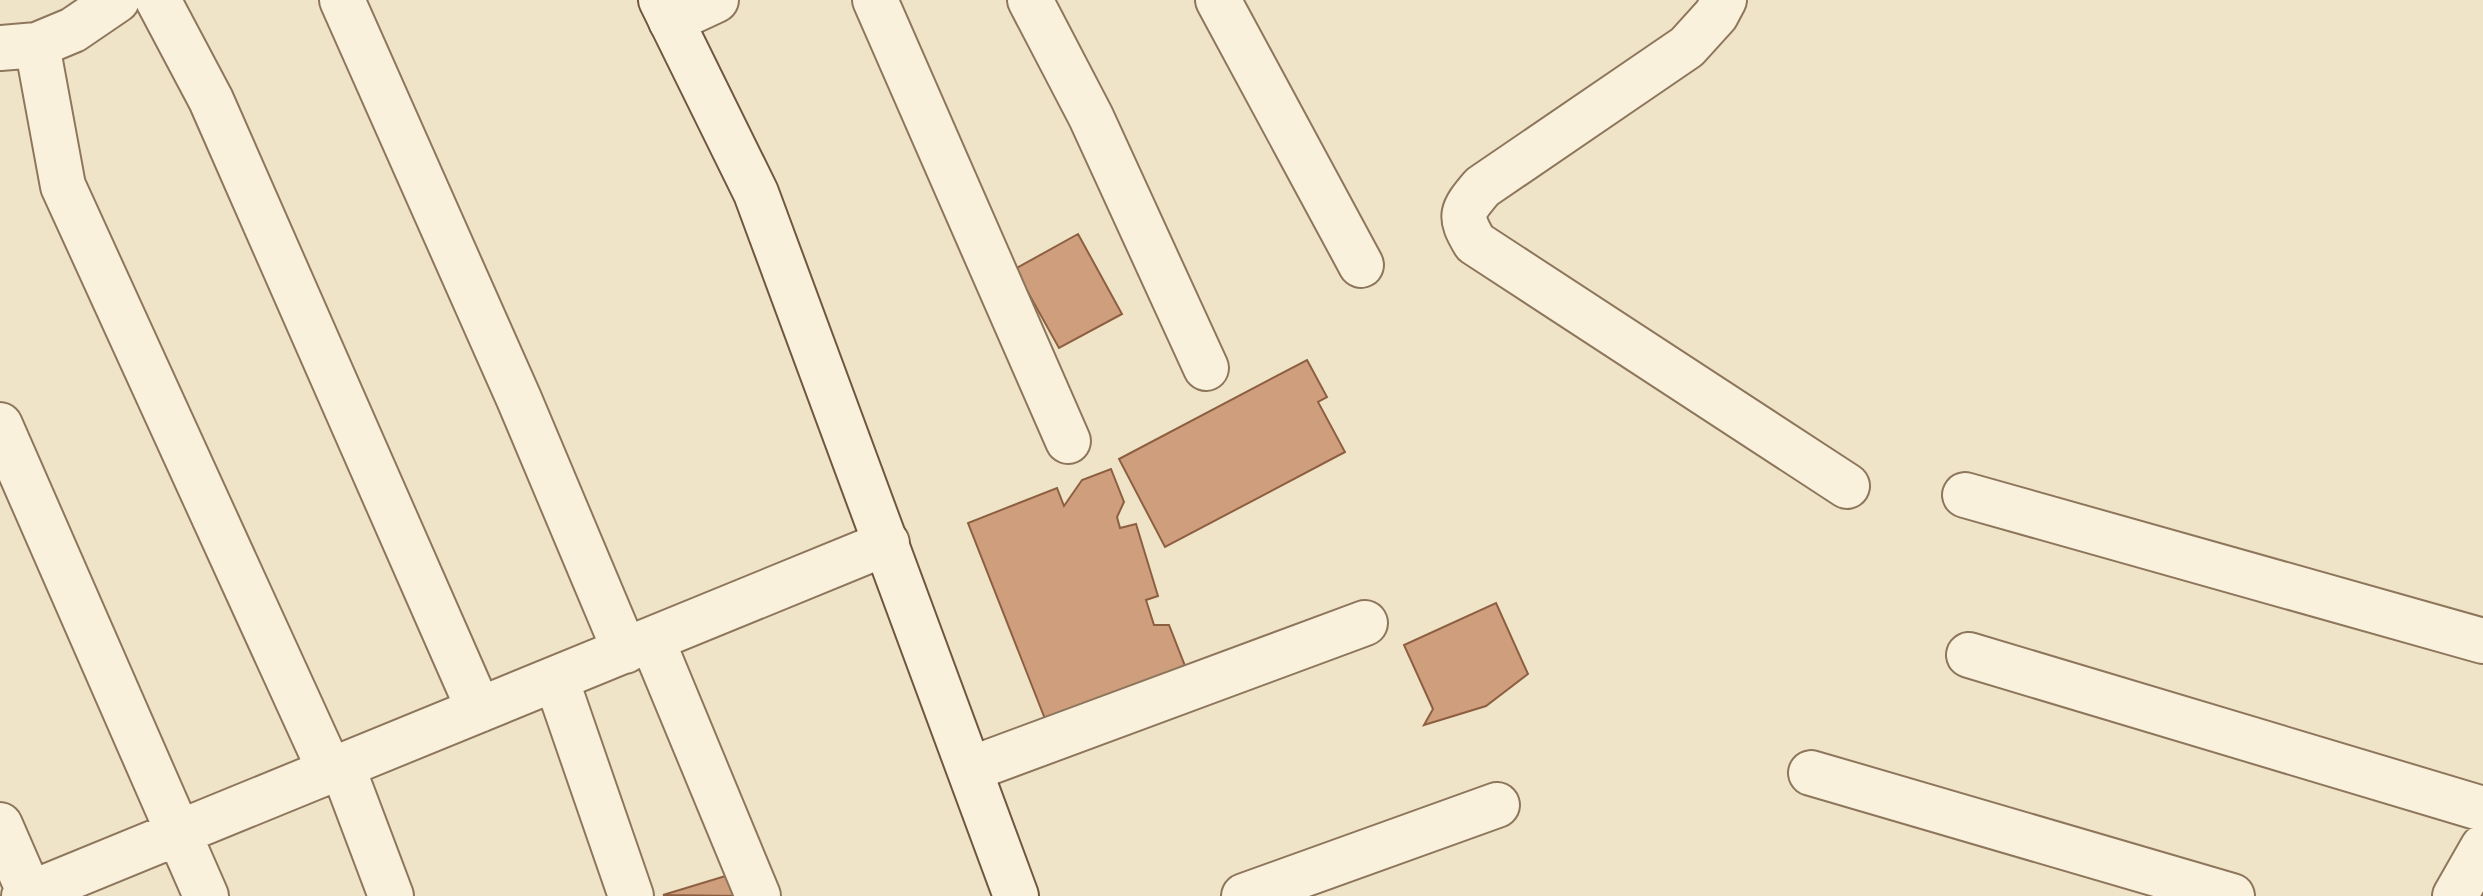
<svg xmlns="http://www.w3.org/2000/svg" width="2483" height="896" viewBox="0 0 2483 896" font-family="'IBM Plex Serif',serif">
<rect width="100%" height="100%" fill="#f0e4c8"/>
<path fill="#cf9f7d" stroke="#8d5f41" stroke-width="2" d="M 1078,234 L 1122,314 L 1059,348 L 1015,269 Z
M 1307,360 L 1327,397 L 1318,402 L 1345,452 L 1165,547 L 1119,459 Z
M 1111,469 L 1124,502 L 1117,517 L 1120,528 L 1136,524 L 1158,596 L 1146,600 L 1154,625 L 1169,625 L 1187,671 L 1047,724 L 968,523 L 1057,488 L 1064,506 L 1082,480 Z
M 1496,603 L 1528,674 L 1486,706 L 1424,725 L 1433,709 L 1404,645 Z
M 732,874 L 739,896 L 663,895 Z"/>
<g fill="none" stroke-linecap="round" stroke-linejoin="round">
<defs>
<path id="street" d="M 158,0 L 211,100 L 479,710
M 342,0 L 519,399 L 625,651
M 875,0 L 1068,441
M 1030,0 L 1091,117 L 1206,368
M 1218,0 L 1361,265
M 1724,0 L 1716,15 L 1687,47 L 1482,187 C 1462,211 1458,215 1475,243 L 1847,486
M 671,21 L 716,0
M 37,45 L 63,186 L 330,771
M 0,48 L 37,45 L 73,30 L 117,0
M 0,425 L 206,896
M 1965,495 L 2483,641
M 652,640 L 758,896
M 1969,655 L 2483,809
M 556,679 L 631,896
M 342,766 L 391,896
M 971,769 L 1365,623
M 1811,773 L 2232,896
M 0,825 L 30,894
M 24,896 L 887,543
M 1244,896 L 1497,805
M 2455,896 L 2483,847"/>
<path id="secondary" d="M 661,0 L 756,193 L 1016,896"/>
</defs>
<use href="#street" stroke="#8d765c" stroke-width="48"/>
<use href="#secondary" stroke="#6f573f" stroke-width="48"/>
<use href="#street" stroke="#faf1dc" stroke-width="44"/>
<use href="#secondary" stroke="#faf1dc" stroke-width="44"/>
</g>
</svg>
